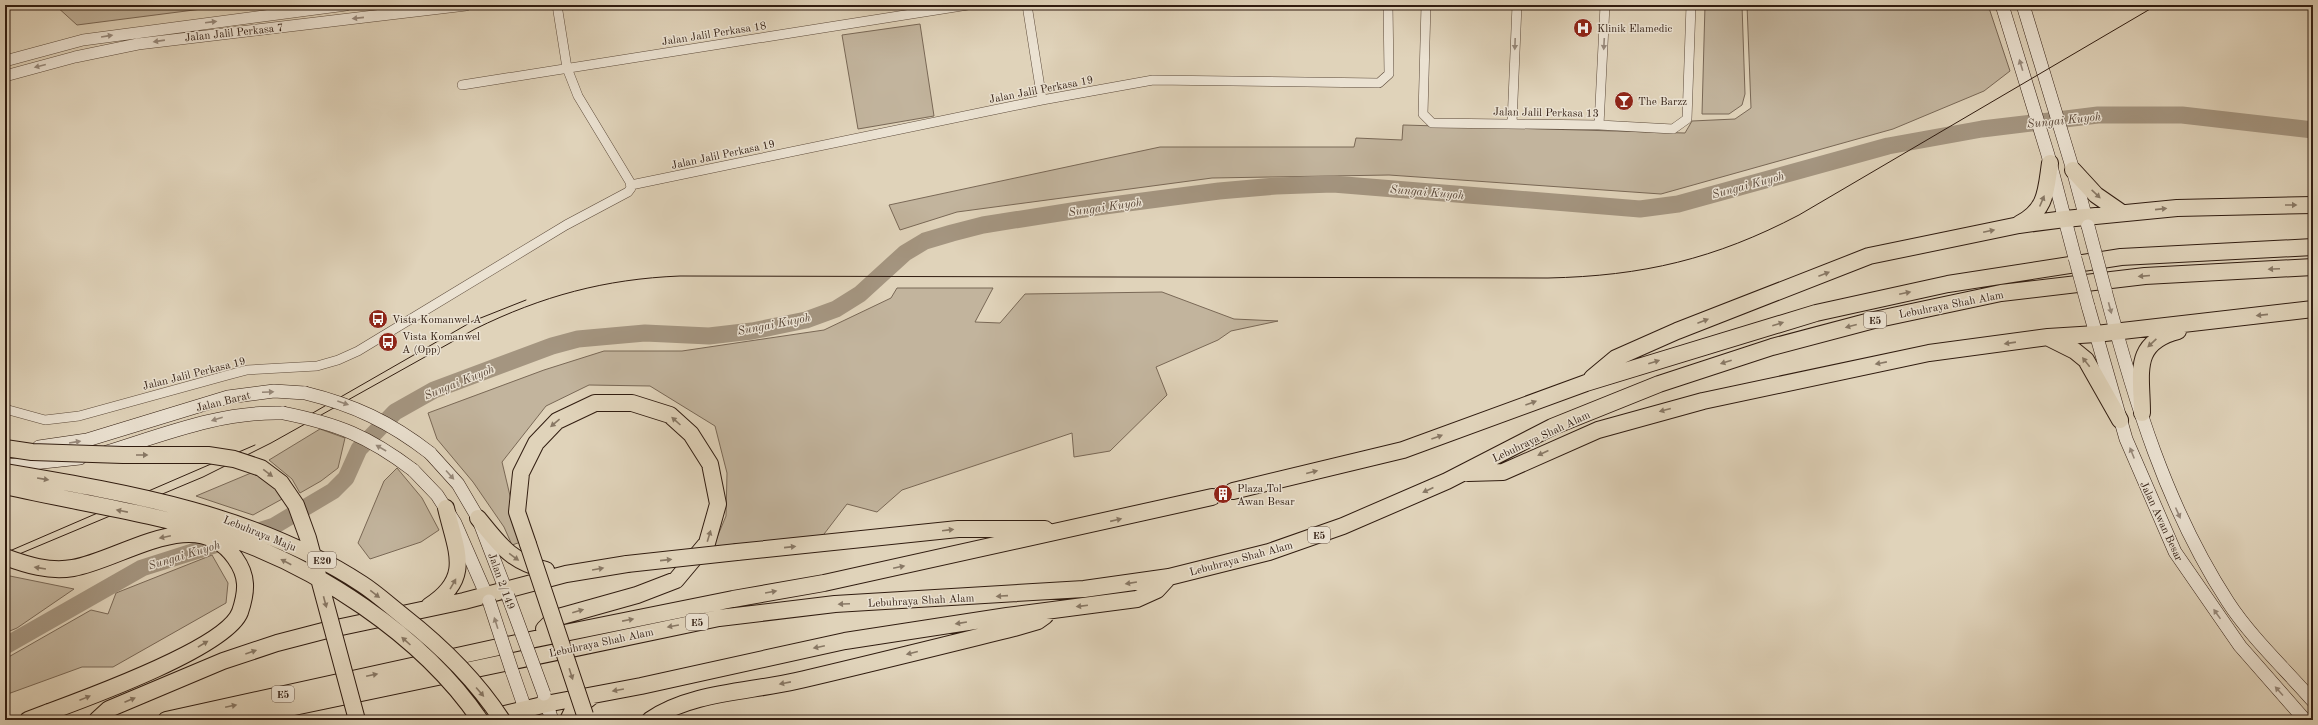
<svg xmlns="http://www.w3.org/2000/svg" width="2318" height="725" viewBox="0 0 2318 725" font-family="'Old Standard TT',serif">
<rect width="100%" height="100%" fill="#e0d3ba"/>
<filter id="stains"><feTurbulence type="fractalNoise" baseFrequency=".005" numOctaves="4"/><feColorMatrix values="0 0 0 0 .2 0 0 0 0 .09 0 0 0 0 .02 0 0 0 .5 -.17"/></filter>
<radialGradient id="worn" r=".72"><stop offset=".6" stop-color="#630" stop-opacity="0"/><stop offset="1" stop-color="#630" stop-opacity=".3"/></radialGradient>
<path fill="#c2b49d" stroke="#796856" d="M 55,5 L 233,5 L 77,25 Z
M 1705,5 L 1742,5 L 1745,94 L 1742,105 L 1729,114 L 1702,114 Z
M 1747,5 L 1988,5 L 2010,71 L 1984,91 L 1893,129 L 1661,194 L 1389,175 L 1212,178 L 957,212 L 900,230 L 889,205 L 1160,147 L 1354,147 L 1356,138 L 1402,140 L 1403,125 L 1685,133 L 1692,121 L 1735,119 L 1751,108 Z
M 920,24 L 934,116 L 858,129 L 842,35 Z
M 897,288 L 993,288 L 975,322 L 1000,323 L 1025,294 L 1162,292 L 1234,319 L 1278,321 L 1231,331 L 1218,340 L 1156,367 L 1167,395 L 1110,451 L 1074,457 L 1072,433 L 902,490 L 877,512 L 847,504 L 821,538 L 713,547 L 726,516 L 727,473 L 715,426 L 650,386 L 589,385 L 546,406 L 502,462 L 521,542 L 512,545 L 504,527 L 473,482 L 437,439 L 428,413 L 544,370 L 604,351 L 682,351 L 824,330 L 891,298 Z
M 320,429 L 345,438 L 338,468 L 321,481 L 300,493 L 292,479 L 269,460 Z
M 397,468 L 422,498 L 439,530 L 421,542 L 370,559 L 358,543 L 384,481 Z
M 251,473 L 267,480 L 284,498 L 253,515 L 196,496 Z
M 212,555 L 228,583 L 226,603 L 113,667 L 82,667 L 5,695 L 5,659 L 91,610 L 108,614 L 116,593 Z
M 5,575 L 74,589 L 17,628 L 5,633 Z"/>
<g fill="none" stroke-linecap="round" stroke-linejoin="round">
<path stroke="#a49580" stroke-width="17" d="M 5,646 L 142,568 L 274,526 L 333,491 L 346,478 L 359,449 L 395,412 L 434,390 L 552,346 L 578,339 L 645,333 L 709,336 L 752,331 L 806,320 L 836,309 L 860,294 L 905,253 L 925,241 L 952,233 L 983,225 L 1097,207 L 1219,191 L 1276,186 L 1333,184 L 1640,209 L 1678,204 L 1888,146 L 1982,129 L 2098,115 L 2182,115 L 2313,130"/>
<path stroke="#bdae98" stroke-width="16" stroke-dasharray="16 8" stroke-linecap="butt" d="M 1212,497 L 1233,491"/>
<defs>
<path id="minor" d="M 1027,5 L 1042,100
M 1426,5 L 1423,114 L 1432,123 L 1599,125 L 1673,129 L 1687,119 L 1691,5
M 462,85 L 968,5
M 1512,123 L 1517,5
M 1599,125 L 1605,5
M 631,185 L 1042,100 L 1153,80 L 1379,83 L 1389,74 L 1388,5
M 5,409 L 45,420 L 79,416 L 228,375 L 247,370 L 317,366 L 338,360 L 358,351 L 566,225 L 628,192 L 631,188 L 630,182 L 578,96 L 567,68 L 557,5"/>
<path id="tertiary" d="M 5,61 L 83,40 L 346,5
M 5,76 L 75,57 L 138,44 L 466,5"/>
<path id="secondary" d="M 2002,5 L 2048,155 L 2075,258
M 2023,5 L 2073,170 L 2088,226
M 2105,290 C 2134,399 2166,507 2228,602 C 2250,636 2286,670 2313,701
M 2088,306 L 2126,439 L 2175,552 L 2240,646 L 2305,720
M 39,447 L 87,440 L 228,397 L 274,391 L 305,393
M 107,452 C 165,434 222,411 283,413
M 430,453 L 458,484 L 478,518 L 508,596
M 5,466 L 80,458
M 413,470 L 437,495 L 455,523 L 489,601
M 512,671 L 529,720
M 544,696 L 552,720"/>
<path id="motorway" d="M 2073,170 L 2096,195 L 2122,213
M 2019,224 C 2047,210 2046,190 2050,163
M 2049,338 L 2075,351 L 2086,360 L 2120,420
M 1592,378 L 1616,358 L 1677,331 L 1869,256 L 2019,225 L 2065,219 L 2177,208 L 2313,205
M 2142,413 C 2142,374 2131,343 2178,331
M 1468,473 L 1503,472 L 1598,430 L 1703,401 L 1929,353 L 2048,337 L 2096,334 L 2313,309
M 1233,491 L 1403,450 L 1586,383 L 1816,313 L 1948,284 L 2121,257 L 2313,247
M 478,518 C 500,545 511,562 546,570
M 528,544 L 517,512 L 521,473 L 536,443 L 557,421 L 595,403 L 632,403 L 670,415 L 691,434 L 710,464 L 718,504 L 707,543 L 676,580 L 637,595 L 555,618 L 544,629
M 737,552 L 958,529 L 1045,529
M 429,606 C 473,578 456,551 446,508
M 28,720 L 49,712
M 97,720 L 109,709 L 223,661 L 277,643 L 327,630 L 464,601 L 566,574 L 627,564
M 166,720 L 535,639 L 733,599 L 824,583 L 1212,497
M 232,720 L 719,618 L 835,604 L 1084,589 L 1169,577 L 1269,552 L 1343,526 L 1447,481 L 1552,427 L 1659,384 L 1772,347 L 1874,320 L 2001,293 L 2145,276 L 2313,267
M 480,720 L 551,703 L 641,686 L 845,641 L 1007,616 L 1137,599 L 1157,590 L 1169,577
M 568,720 L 572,712 L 591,697
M 650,720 C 691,692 748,692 796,681 C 869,664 941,646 1014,628 L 1038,621 L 1045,616"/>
</defs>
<use href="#minor" stroke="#5c4a3a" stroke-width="10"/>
<use href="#tertiary" stroke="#5c4a3a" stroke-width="12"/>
<use href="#secondary" stroke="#301c10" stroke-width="14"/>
<use href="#motorway" stroke="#301c10" stroke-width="18"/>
<use href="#minor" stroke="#ebe2d2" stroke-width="9"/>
<use href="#tertiary" stroke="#ebe2d2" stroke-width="11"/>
<use href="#secondary" stroke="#ebe2d2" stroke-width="13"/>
<use href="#motorway" stroke="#e0d3ba" stroke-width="16"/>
<path stroke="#301c10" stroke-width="1" d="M 304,418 L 473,321 L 526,300
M 5,553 L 255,445
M 5,560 L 203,477 L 271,443 L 475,329 C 542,296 605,279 680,276 L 1548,278 C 1643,276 1715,259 1799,215 L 2157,5"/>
<defs>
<path id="secondary-bridge" d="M 2088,226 L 2105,290
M 2075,258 L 2088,306
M 305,393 C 354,405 390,422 430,453
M 283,413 C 338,424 368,436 413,470
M 508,596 L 544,694
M 489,601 L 512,671"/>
<path id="motorway-bridge" d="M 5,448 L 32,452 L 123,455 L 208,455 L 234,459 L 261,468 L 281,483 L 296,505 L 308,538 L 357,720
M 5,472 C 129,493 255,514 362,584 C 376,593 389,605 403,616 C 440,645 476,680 502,720
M 5,486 C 75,502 150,513 218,534 C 315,565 422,635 480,720
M 528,544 L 585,715
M 5,557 C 27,565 49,572 73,568 C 121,560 197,502 235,558 C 248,576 247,591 240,612 C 227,647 87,698 49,712
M 627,564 L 737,552"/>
</defs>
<use href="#secondary-bridge" stroke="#301c10" stroke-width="14" stroke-linecap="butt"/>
<use href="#motorway-bridge" stroke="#301c10" stroke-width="18" stroke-linecap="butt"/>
<use href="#secondary-bridge" stroke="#ebe2d2" stroke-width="13"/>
<use href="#motorway-bridge" stroke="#e0d3ba" stroke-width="16"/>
</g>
<defs><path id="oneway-solid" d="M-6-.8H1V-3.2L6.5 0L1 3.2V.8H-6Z"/></defs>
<g fill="#97897b">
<use href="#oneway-solid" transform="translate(358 18) rotate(174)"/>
<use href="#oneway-solid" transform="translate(211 22) rotate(-7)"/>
<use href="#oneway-solid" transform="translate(107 36) rotate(-9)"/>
<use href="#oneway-solid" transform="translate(159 41) rotate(172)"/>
<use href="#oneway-solid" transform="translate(1515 44) rotate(92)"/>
<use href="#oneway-solid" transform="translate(1604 44) rotate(93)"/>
<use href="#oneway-solid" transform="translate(2021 65) rotate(-107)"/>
<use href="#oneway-solid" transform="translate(40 66) rotate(166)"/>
<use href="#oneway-solid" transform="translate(2110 308) rotate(75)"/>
<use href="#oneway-solid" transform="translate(268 392) rotate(-3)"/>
<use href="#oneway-solid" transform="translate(343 403) rotate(19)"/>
<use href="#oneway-solid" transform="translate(217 419) rotate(163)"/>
<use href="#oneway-solid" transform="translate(75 442) rotate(-9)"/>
<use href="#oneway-solid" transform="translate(381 448) rotate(-150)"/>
<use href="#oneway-solid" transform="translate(2132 453) rotate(-112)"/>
<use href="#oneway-solid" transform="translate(450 475) rotate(48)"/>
<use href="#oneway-solid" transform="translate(2178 513) rotate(66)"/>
<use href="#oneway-solid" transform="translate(2217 614) rotate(-125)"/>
<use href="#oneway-solid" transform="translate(496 623) rotate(-108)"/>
<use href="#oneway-solid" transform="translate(2279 691) rotate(-132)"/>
</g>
<g fill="#887865">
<use href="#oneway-solid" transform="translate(2096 194) rotate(43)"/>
<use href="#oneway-solid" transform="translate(2042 201) rotate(-67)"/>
<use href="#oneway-solid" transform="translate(2291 205)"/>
<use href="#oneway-solid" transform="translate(2161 209) rotate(-6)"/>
<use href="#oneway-solid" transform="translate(1989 231) rotate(-12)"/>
<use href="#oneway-solid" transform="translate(2274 269) rotate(177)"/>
<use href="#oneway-solid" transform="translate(1824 274) rotate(-21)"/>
<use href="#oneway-solid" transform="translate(2144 276) rotate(175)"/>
<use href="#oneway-solid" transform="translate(1905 293) rotate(-12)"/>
<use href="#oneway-solid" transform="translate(2262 315) rotate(174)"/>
<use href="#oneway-solid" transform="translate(1703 321) rotate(-21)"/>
<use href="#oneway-solid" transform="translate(1778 324) rotate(-17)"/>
<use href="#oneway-solid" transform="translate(1851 326) rotate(165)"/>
<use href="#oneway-solid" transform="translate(2010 343) rotate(172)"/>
<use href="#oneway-solid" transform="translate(2152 343) rotate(137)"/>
<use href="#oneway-solid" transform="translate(1654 362) rotate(-17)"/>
<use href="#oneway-solid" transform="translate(1726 362) rotate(162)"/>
<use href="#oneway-solid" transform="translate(2086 362) rotate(-128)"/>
<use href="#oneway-solid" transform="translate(1881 363) rotate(169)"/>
<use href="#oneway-solid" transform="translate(1531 403) rotate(-20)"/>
<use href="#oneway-solid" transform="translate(1665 410) rotate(165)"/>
<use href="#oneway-solid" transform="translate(676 421) rotate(-138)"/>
<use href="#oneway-solid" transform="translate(555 423) rotate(140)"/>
<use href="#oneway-solid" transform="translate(1437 437) rotate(-20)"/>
<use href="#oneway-solid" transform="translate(1543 453) rotate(155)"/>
<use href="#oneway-solid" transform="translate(142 455)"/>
<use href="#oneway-solid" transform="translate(1312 472) rotate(-14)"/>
<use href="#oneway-solid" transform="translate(268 473) rotate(37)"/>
<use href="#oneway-solid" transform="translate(43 479) rotate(9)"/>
<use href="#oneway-solid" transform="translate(1428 490) rotate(155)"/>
<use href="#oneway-solid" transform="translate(122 511) rotate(-169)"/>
<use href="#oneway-solid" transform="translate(1116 520) rotate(-13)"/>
<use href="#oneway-solid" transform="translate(948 530) rotate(-7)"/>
<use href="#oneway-solid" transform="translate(709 536) rotate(-73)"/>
<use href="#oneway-solid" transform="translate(165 537) rotate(168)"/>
<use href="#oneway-solid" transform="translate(790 547) rotate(-6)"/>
<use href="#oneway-solid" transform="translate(514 557) rotate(36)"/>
<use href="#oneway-solid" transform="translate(666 560) rotate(-6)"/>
<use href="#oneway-solid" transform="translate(286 562) rotate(-152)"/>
<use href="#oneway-solid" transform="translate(899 567) rotate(-12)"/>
<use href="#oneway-solid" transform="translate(40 568) rotate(-171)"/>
<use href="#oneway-solid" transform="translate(598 569) rotate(-10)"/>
<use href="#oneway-solid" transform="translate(1131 583) rotate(171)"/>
<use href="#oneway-solid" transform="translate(453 584) rotate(-60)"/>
<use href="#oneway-solid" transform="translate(771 592) rotate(-10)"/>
<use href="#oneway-solid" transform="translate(375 594) rotate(38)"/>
<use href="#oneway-solid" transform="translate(1002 596) rotate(176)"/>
<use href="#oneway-solid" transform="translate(325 602) rotate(75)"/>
<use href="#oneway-solid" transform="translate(844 604) rotate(177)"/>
<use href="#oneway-solid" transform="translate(1082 606) rotate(173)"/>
<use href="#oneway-solid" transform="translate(578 611) rotate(-16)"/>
<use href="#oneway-solid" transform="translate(628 620) rotate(-11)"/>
<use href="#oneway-solid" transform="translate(961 623) rotate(171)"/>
<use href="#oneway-solid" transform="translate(673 626) rotate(170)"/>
<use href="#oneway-solid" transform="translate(406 641) rotate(-138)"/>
<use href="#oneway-solid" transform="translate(203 644) rotate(-31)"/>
<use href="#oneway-solid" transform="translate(819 647) rotate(168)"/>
<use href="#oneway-solid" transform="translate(251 652) rotate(-19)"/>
<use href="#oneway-solid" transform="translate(912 653) rotate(166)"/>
<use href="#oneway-solid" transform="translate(571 674) rotate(72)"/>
<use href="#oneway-solid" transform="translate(372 675) rotate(-12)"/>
<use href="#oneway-solid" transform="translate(785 683) rotate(169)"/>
<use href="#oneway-solid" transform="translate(618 690) rotate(170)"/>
<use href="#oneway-solid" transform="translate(480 692) rotate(49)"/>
<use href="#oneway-solid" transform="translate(85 698) rotate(-22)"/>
<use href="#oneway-solid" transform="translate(130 700) rotate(-23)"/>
<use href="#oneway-solid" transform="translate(231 706) rotate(-12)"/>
</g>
<defs>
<symbol id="hospital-disc" viewBox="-11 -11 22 22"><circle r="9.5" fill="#8f2418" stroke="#ebe2d2"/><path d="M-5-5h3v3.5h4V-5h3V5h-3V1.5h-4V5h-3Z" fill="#fff"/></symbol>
<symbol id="bar-disc" viewBox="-11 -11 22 22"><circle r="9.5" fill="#8f2418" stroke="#ebe2d2"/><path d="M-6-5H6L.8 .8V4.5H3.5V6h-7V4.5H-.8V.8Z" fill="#fff"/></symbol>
<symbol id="bus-disc" viewBox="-11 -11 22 22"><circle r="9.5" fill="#8f2418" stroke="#ebe2d2"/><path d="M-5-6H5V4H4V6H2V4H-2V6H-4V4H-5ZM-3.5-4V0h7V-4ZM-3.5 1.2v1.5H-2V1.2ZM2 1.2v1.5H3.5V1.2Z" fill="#fff"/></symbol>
<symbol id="building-disc" viewBox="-11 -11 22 22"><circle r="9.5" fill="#8f2418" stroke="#ebe2d2"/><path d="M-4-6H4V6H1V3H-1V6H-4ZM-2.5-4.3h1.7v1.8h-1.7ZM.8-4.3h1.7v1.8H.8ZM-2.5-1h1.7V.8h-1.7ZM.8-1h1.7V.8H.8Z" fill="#fff"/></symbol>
</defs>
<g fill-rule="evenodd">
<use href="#hospital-disc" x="1572" y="17" width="22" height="22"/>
<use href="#bar-disc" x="1613" y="90" width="22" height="22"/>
<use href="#bus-disc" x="367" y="308" width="22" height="22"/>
<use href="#bus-disc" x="377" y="331" width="22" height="22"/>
<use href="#building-disc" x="1212" y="483" width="22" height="22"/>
</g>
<g text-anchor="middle" stroke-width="3" stroke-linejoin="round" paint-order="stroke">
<g fill="#ebe2d2" stroke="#68574a" stroke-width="1">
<rect x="1864" y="312" width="22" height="16" rx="3"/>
<rect x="1308" y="527" width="22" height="16" rx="3"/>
<rect x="308" y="552" width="28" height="16" rx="3"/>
<rect x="686" y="614" width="22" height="16" rx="3"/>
<rect x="272" y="686" width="22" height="16" rx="3"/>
</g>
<g font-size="10" font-weight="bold" fill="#301c10">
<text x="1875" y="324">E5</text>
<text x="1319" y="539">E5</text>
<text x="322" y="564">E20</text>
<text x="697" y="626">E5</text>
<text x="283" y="698">E5</text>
</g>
<g font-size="11" fill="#301c10" stroke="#ebe2d2" text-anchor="start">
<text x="1597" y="32">Klinik Elamedic</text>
<text x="1638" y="105">The Barzz</text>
<text x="392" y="323">Vista Komanwel A</text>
<text x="402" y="340">Vista Komanwel<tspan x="402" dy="13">A (Opp)</tspan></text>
<text x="1237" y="492">Plaza Tol<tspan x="1237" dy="13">Awan Besar</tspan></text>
</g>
<g font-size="11" fill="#301c10" stroke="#ebe2d2">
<text transform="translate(234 32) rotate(-6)" y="4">Jalan Jalil Perkasa 7</text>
<text transform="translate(714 33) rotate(-9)" y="4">Jalan Jalil Perkasa 18</text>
<text transform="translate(1041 89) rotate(-11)" y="4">Jalan Jalil Perkasa 19</text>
<text transform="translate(1546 112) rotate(1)" y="4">Jalan Jalil Perkasa 13</text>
<text transform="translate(723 154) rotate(-12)" y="4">Jalan Jalil Perkasa 19</text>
<text transform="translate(1951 304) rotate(-11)" y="4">Lebuhraya Shah Alam</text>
<text transform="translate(194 373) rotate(-14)" y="4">Jalan Jalil Perkasa 19</text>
<text transform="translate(223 401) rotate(-14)" y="4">Jalan Barat</text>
<text transform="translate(1541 436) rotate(-25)" y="4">Lebuhraya Shah Alam</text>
<text transform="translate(2162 521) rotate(65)" y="4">Jalan Awan Besar</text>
<text transform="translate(260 533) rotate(22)" y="4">Lebuhraya Maju</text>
<text transform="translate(1241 558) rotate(-15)" y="4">Lebuhraya Shah Alam</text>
<text transform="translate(502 581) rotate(70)" y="4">Jalan 2/149</text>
<text transform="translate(921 600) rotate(-3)" y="4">Lebuhraya Shah Alam</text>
<text transform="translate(601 642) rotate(-12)" y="4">Lebuhraya Shah Alam</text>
</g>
<g font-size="12" font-style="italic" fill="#594637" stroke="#ebe2d2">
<text transform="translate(2064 120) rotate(-6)" y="4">Sungai Kuyoh</text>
<text transform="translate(1748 185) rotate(-15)" y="4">Sungai Kuyoh</text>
<text transform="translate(1427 192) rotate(5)" y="4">Sungai Kuyoh</text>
<text transform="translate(1105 207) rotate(-8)" y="4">Sungai Kuyoh</text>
<text transform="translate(774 324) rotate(-11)" y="4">Sungai Kuyoh</text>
<text transform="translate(459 382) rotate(-22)" y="4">Sungai Kuyoh</text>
<text transform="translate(184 555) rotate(-17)" y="4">Sungai Kuyoh</text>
</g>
</g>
<rect width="2318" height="725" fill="none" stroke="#e0d3ba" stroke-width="20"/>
<rect x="6" y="6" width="2306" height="713" fill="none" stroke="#301c10" stroke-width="2"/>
<rect x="10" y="10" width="2298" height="705" fill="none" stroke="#301c10"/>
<rect width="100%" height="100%" filter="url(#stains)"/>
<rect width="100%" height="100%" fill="url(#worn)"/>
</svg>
